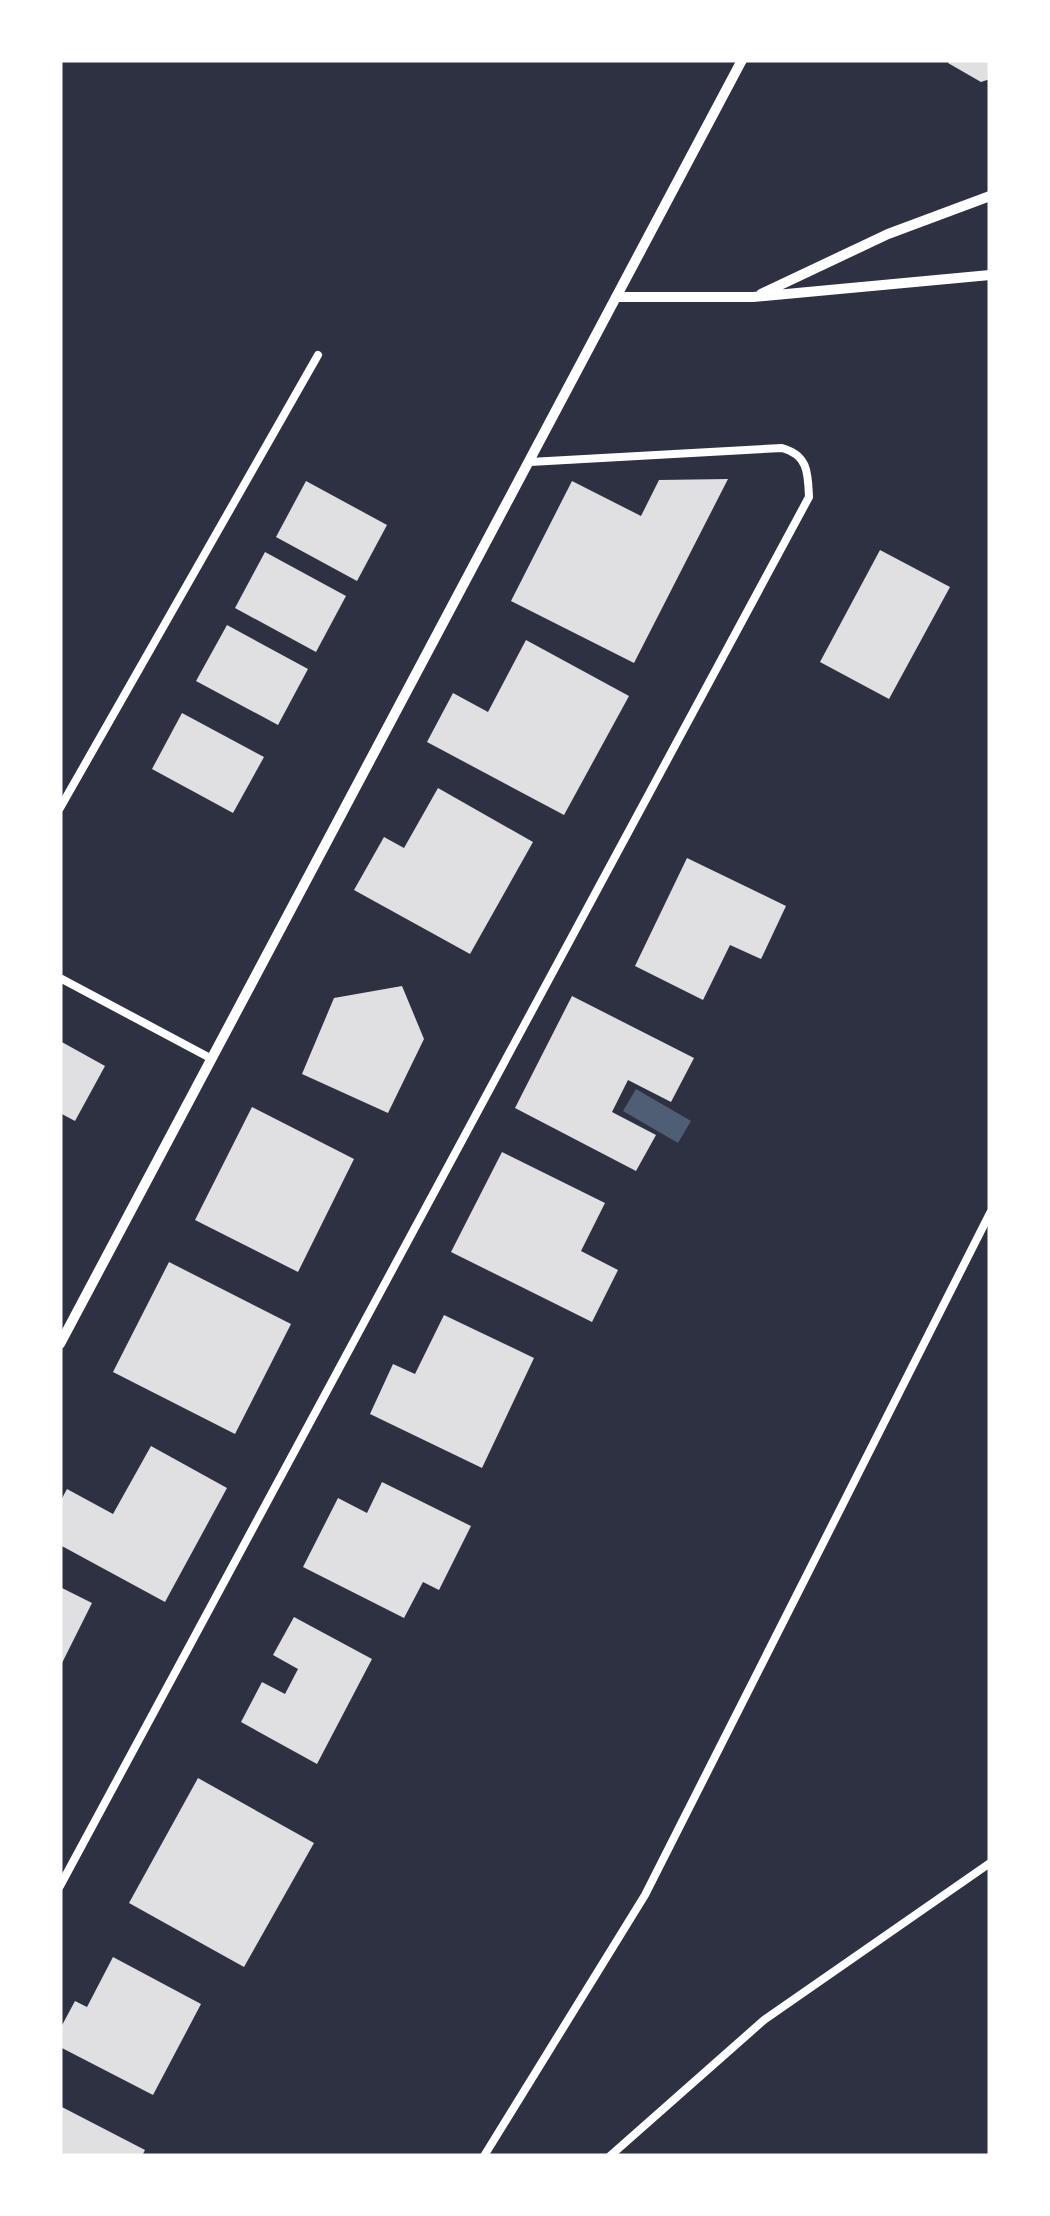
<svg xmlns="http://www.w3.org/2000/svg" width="1050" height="2216" viewBox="0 0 1050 2216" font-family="Overpass,sans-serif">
<rect width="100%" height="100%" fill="#2d3142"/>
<path fill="#4f5d75" d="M 636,1089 L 691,1121 L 678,1143 L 623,1111 Z"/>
<path fill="#e0e0e3" d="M 950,60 L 990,60 L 990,79 L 981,82 L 948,63 Z
M 728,479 L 634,663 L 511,601 L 572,481 L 641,516 L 659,480 Z
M 306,481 L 387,525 L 357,581 L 276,537 Z
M 880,550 L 950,587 L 889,699 L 820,662 Z
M 265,552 L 346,596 L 316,652 L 235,608 Z
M 227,625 L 308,669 L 278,725 L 196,681 Z
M 526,640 L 629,696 L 564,815 L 427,742 L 453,693 L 488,712 Z
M 182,713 L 264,757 L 233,813 L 152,769 Z
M 438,788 L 533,842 L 470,954 L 354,890 L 384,837 L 404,848 Z
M 687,858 L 786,906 L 761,959 L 730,945 L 703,1000 L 635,966 Z
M 402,986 L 424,1039 L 388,1113 L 302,1074 L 334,998 Z
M 572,996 L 694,1058 L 671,1102 L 628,1080 L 612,1112 L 656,1135 L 636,1171 L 515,1108 Z
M 60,1041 L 105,1066 L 75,1121 L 60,1113 Z
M 252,1107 L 354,1159 L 298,1272 L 195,1220 Z
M 502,1152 L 605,1203 L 581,1251 L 618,1270 L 592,1322 L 451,1252 Z
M 169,1262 L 291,1324 L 235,1434 L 113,1372 Z
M 444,1315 L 534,1358 L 482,1468 L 370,1414 L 393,1364 L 415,1374 Z
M 151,1446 L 227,1488 L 165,1602 L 60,1545 L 60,1502 L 67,1489 L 113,1514 Z
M 382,1482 L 471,1526 L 439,1590 L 423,1582 L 404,1618 L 303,1567 L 338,1498 L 367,1513 Z
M 60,1587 L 92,1603 L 60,1667 Z
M 294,1617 L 372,1659 L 317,1764 L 241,1722 L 262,1682 L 285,1694 L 298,1669 L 273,1655 Z
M 198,1778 L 314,1843 L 244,1967 L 129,1903 Z
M 113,1957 L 201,2004 L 153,2095 L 60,2047 L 60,2029 L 75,2001 L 87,2007 Z
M 60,2106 L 145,2150 L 142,2156 L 60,2156 Z"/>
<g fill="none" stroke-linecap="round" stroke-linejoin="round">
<path stroke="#fff" stroke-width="8" d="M 60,808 L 318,355
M 60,978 L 212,1059
M 60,1886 L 809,497 C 808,473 808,455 782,448 L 530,462
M 484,2156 L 645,1895 L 990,1213
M 610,2156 L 764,2020 L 990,1863"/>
<path stroke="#fff" stroke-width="10" d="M 761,294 L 888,234 L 990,196
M 616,297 L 753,297 L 990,275
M 60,1344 L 742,60"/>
</g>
<rect width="1050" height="2216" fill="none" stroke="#ffffff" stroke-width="125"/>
</svg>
